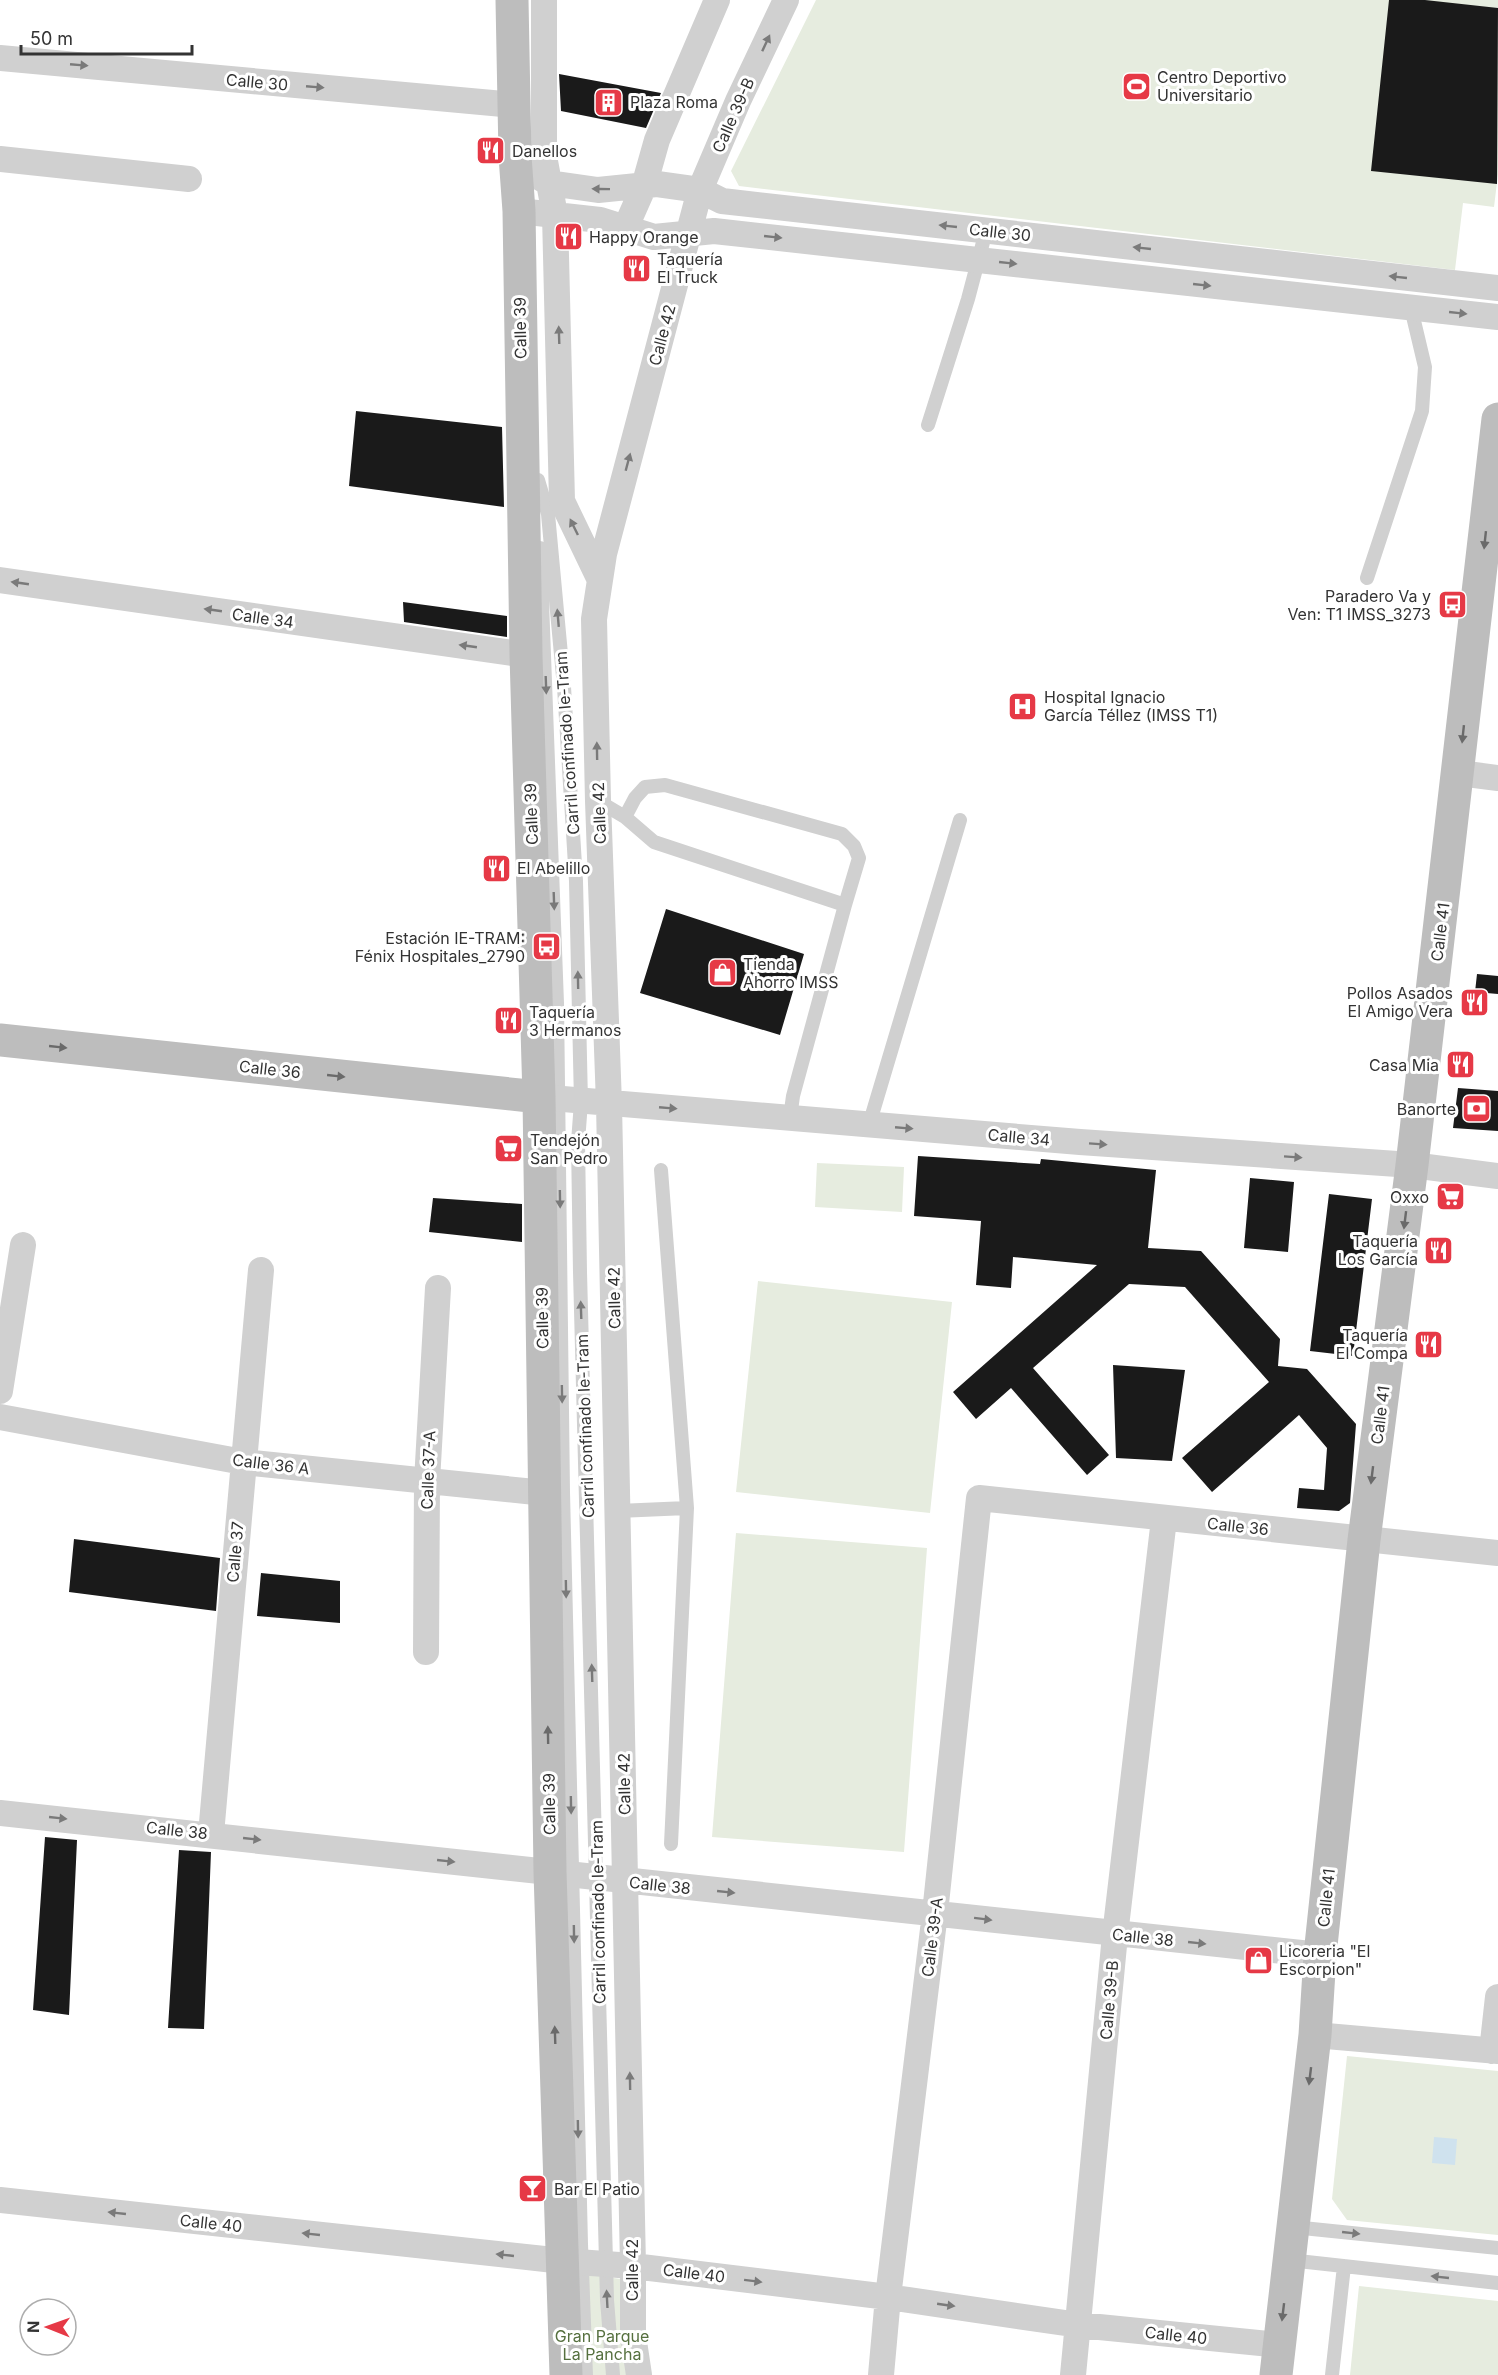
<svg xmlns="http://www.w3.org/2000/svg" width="1498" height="2375" viewBox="0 0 1498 2375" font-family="Inter,sans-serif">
<rect width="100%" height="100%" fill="#fff"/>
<path fill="#e6ecdf" d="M 816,0 L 1498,0 L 1498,174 L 1494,207 L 1463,203 L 1455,270 L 739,186 L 731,171 Z
M 817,1163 L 904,1167 L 902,1212 L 815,1207 Z
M 758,1281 L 952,1302 L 930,1513 L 736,1492 Z
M 736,1533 L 927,1548 L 904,1852 L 712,1837 Z
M 1347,2056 L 1498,2071 L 1498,2235 L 1347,2220 L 1332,2199 Z
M 576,2273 L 621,2279 L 629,2375 L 578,2375 Z
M 1359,2286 L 1498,2301 L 1498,2375 L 1350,2375 Z"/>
<path fill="#cfe2ee" d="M 1434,2137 L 1457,2139 L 1455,2165 L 1432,2163 Z"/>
<path fill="#1a1a1a" d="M 1389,0 L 1425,0 L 1498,8 L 1497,184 L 1371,171 Z
M 559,74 L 661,93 L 646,128 L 561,111 Z
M 356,411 L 502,427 L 504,507 L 349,486 Z
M 403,602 L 507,616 L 507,637 L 404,622 Z
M 666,909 L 804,954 L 780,1035 L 640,993 Z
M 1477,974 L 1498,976 L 1498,994 L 1475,992 Z
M 1458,1088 L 1498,1091 L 1498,1131 L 1453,1128 Z
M 918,1156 L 1040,1164 L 1041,1159 L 1156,1170 L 1148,1248 L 1201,1251 L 1280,1339 L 1278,1366 L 1307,1369 L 1356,1424 L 1350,1503 L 1339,1511 L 1297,1508 L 1299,1488 L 1324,1490 L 1327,1448 L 1299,1415 L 1212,1492 L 1182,1458 L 1269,1382 L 1185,1287 L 1129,1284 L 1033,1368 L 1109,1455 L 1087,1475 L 1011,1388 L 976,1419 L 953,1392 L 1097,1265 L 1013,1257 L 1011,1288 L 976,1285 L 981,1221 L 914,1216 Z
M 1250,1178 L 1294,1182 L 1288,1252 L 1244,1248 Z
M 1329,1194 L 1372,1199 L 1353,1356 L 1310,1351 Z
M 433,1198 L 522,1204 L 522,1242 L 429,1232 Z
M 1113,1365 L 1185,1370 L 1172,1461 L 1116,1458 Z
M 74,1539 L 220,1558 L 216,1611 L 69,1592 Z
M 261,1573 L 340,1581 L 340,1623 L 257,1616 Z
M 45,1837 L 77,1840 L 69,2015 L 33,2010 Z
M 179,1850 L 211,1852 L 204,2029 L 168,2028 Z"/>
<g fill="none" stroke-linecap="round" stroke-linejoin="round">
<path stroke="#d0d0d0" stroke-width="14" d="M 928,425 L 968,299 L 986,231
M 538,480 L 548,514 L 564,687 L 576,881 L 581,1102 L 578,1142 L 580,1272 L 607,2300 L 613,2375
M 540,548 L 557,1003 L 563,1492 L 581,2244 L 586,2375
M 1367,578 L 1422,411 L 1425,367 L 1411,308
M 598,801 L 625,817 L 654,842 L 845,905 L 793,1096 L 790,1118
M 625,817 L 635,798 L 645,787 L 665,785 L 842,834 L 854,846 L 859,858 L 845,905
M 869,1125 L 960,820
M 661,1170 L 687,1508 L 671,1844
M 618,1511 L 687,1508
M 1293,2227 L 1498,2248
M 1289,2260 L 1498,2283
M 1332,2375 L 1344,2266"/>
<path stroke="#d0d0d0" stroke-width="26" d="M 544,0 L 544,156 L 555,215 L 562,501 L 600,580
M 0,58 L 514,105
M 515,156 L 529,171 L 549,183 L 598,190 L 657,184 L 700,190 L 722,201 L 1498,288
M 0,159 L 189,179
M 519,211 L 600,220 L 654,237 L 714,231 L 1498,317
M 625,229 L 644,186 L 657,140 L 717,0
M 0,580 L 526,655
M 1459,773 L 1498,778
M 539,1097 L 1080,1142 L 1412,1165 L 1498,1176
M 0,1391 L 23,1245
M 0,1417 L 243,1462 L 545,1493
M 426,1652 L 427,1481 L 438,1288
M 0,1813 L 1320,1955
M 211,1834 L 261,1270
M 1315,2035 L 1498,2051
M 1492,2051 L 1498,1997
M 0,2200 L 563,2261 L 633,2266 L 888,2297 L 1079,2325 L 1279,2345
M 639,2375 L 633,2335 L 633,2266 L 609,1104 L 598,801 L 594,619 L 604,554 L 700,190 L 738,101 L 786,0
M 881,2375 L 888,2297 L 935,1913 L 979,1498 L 1498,1553
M 1073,2375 L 1115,1935 L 1164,1519"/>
<path stroke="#bdbdbd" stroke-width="33" d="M 512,0 L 515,156 L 519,211 L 526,655 L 539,1097 L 550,1872 L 566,2375
M 0,1040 L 539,1097
M 1276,2375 L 1315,2035 L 1320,1955 L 1364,1540 L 1412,1165 L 1498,419"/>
</g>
<defs><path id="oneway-solid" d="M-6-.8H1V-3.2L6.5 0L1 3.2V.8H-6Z" transform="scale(1.5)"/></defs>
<g fill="#7a7a7a">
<use href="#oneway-solid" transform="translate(766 43) rotate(-65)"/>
<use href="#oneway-solid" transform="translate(79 65) rotate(5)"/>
<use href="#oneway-solid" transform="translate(315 87) rotate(5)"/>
<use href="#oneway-solid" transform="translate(601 189) rotate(-179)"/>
<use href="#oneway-solid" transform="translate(948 226) rotate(-174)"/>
<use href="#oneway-solid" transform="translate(773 237) rotate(6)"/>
<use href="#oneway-solid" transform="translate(1142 248) rotate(-174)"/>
<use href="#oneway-solid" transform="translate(1008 263) rotate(6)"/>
<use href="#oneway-solid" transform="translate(1398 277) rotate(-174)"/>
<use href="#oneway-solid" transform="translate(1202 285) rotate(6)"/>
<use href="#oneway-solid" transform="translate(1458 313) rotate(6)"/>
<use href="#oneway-solid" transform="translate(559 335) rotate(-92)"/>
<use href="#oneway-solid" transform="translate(628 462) rotate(-75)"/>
<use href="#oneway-solid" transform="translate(574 527) rotate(-116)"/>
<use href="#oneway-solid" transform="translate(20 583) rotate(-172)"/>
<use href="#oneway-solid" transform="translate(213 610) rotate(-172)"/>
<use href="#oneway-solid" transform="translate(558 618) rotate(-95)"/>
<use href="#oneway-solid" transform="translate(468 646) rotate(-172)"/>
<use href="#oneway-solid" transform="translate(546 685) rotate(88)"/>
<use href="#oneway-solid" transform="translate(597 751) rotate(-91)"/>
<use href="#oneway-solid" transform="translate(554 901) rotate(88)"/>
<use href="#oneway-solid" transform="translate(578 980) rotate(-91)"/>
<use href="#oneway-solid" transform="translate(668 1108) rotate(5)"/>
<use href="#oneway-solid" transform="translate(904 1128) rotate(5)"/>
<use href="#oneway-solid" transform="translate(1098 1144) rotate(4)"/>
<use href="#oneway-solid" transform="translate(1293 1157) rotate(4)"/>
<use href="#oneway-solid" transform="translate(560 1199) rotate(89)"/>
<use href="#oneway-solid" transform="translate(581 1310) rotate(-92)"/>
<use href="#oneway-solid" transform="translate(562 1394) rotate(89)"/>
<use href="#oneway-solid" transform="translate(566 1589) rotate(89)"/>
<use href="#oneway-solid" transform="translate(592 1673) rotate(-92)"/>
<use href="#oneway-solid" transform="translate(571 1805) rotate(89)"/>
<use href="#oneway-solid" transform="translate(58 1818) rotate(6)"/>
<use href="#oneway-solid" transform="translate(252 1839) rotate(6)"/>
<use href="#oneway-solid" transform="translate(446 1861) rotate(6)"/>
<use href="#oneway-solid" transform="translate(726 1892) rotate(6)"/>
<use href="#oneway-solid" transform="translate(983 1919) rotate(7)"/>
<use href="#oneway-solid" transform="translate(574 1934) rotate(89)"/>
<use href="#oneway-solid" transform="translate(1197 1943) rotate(6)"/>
<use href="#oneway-solid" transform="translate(630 2081) rotate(-91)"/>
<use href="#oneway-solid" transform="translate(578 2129) rotate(89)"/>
<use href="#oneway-solid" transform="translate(117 2213) rotate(-174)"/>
<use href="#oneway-solid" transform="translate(1351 2233) rotate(6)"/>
<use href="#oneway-solid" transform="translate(311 2234) rotate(-174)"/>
<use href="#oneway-solid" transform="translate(505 2255) rotate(-174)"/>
<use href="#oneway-solid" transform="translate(1440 2277) rotate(-174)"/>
<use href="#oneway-solid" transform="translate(753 2281) rotate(7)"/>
<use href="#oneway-solid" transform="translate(607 2299) rotate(-93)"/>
<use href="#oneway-solid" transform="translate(946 2305) rotate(8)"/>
</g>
<g fill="#6a6a6a">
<use href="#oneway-solid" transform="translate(1485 540) rotate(96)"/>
<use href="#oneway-solid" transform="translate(1463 734) rotate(96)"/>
<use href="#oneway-solid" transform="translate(58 1047) rotate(6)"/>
<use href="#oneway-solid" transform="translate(336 1076) rotate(6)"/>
<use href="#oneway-solid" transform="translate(1405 1220) rotate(97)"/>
<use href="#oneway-solid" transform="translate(1372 1475) rotate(97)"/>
<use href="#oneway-solid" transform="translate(548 1735) rotate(-91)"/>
<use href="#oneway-solid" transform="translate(555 2035) rotate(-92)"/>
<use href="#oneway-solid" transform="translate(1310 2076) rotate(97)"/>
<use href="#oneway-solid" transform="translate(1283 2312) rotate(97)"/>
</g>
<defs>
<symbol id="stadium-square" viewBox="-11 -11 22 22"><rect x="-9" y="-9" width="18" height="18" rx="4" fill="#e63946" stroke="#fff"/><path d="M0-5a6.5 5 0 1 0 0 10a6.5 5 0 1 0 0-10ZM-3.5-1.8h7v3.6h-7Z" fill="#fff"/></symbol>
<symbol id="building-square" viewBox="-11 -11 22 22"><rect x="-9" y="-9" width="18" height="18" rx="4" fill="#e63946" stroke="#fff"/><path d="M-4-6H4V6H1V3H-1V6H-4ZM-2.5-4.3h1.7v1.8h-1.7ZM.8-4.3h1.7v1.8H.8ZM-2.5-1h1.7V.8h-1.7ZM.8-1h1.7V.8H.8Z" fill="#fff"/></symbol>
<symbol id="restaurant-square" viewBox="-11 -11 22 22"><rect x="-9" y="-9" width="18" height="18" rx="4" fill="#e63946" stroke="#fff"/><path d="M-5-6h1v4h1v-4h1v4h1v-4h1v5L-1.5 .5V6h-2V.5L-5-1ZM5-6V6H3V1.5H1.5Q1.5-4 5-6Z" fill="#fff"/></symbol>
<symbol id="bus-square" viewBox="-11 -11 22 22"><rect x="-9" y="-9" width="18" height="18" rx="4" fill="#e63946" stroke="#fff"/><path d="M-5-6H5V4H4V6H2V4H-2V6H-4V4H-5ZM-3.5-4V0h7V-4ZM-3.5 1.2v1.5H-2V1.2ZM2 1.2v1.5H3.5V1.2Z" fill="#fff"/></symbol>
<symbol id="hospital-square" viewBox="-11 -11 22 22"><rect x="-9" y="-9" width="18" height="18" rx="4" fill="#e63946" stroke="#fff"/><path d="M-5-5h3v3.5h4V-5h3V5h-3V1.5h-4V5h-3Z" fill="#fff"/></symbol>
<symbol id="shop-square" viewBox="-11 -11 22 22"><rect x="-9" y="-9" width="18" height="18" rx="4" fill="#e63946" stroke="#fff"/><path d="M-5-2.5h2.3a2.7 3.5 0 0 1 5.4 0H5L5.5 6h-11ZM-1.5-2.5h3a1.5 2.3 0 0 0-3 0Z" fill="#fff"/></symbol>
<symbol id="bank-square" viewBox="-11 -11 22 22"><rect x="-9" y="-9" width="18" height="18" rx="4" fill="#e63946" stroke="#fff"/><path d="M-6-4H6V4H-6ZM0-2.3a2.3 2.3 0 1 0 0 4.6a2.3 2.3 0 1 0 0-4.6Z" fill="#fff"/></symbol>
<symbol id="supermarket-square" viewBox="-11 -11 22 22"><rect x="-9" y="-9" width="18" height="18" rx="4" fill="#e63946" stroke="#fff"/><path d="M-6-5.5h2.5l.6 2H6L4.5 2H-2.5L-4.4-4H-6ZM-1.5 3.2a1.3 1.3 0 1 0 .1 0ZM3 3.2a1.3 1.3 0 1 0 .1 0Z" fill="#fff"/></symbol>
<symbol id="bar-square" viewBox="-11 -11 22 22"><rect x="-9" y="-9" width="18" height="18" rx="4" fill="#e63946" stroke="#fff"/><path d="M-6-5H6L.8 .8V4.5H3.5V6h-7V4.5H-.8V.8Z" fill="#fff"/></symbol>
</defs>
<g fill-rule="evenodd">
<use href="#stadium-square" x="1120" y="70" width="33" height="33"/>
<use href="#building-square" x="592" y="86" width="33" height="33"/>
<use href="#restaurant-square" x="474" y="134" width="33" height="33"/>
<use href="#restaurant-square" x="552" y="220" width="33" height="33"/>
<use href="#restaurant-square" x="620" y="252" width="33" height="33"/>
<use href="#bus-square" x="1436" y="588" width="33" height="33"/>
<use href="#hospital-square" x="1006" y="690" width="33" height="33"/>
<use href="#restaurant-square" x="480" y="852" width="33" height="33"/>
<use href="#bus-square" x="530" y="930" width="33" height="33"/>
<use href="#shop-square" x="706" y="956" width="33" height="33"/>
<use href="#restaurant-square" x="1458" y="986" width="33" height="33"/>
<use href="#restaurant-square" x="492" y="1004" width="33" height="33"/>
<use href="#restaurant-square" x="1444" y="1048" width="33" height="33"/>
<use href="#bank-square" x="1460" y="1092" width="33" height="33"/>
<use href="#supermarket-square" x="492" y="1132" width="33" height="33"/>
<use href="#supermarket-square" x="1434" y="1180" width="33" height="33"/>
<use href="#restaurant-square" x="1422" y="1234" width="33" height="33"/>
<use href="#restaurant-square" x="1412" y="1328" width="33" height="33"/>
<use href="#shop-square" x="1242" y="1944" width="33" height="33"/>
<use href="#bar-square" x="516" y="2172" width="33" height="33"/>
</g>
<g text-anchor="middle" stroke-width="6" stroke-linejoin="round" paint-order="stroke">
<g font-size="16" fill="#333" stroke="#fff" text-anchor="start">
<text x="1157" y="83">Centro Deportivo<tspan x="1157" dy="18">Universitario</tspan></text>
<text x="630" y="108">Plaza Roma</text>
<text x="512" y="157">Danellos</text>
<text x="589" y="243">Happy Orange</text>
<text x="657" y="265">Taquería<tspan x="657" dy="18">El Truck</tspan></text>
<text x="1431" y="602" text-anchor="end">Paradero Va y<tspan x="1431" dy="18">Ven: T1 IMSS_3273</tspan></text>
<text x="1044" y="703">Hospital Ignacio<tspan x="1044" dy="18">García Téllez (IMSS T1)</tspan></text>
<text x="517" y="874">El Abelillo</text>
<text x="525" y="944" text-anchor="end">Estación IE-TRAM:<tspan x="525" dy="18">Fénix Hospitales_2790</tspan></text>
<text x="743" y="970">Tienda<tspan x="743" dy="18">Ahorro IMSS</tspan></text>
<text x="1453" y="999" text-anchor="end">Pollos Asados<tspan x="1453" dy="18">El Amigo Vera</tspan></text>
<text x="529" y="1018">Taquería<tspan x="529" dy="18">3 Hermanos</tspan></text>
<text x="1439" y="1071" text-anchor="end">Casa Mia</text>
<text x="1456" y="1115" text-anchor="end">Banorte</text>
<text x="530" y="1146">Tendejón<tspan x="530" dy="18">San Pedro</tspan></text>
<text x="1429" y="1203" text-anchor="end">Oxxo</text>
<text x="1418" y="1247" text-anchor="end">Taquería<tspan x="1418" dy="18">Los García</tspan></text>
<text x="1408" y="1341" text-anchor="end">Taquería<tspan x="1408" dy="18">El Compa</tspan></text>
<text x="1279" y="1957">Licoreria "El<tspan x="1279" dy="18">Escorpion"</tspan></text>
<text x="554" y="2195">Bar El Patio</text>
</g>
<g font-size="16" fill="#333" stroke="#fff">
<text transform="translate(257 82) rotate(5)" y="6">Calle 30</text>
<text transform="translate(733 115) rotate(-66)" y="6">Calle 39-B</text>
<text transform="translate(1000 232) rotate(6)" y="6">Calle 30</text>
<text transform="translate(520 328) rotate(-91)" y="6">Calle 39</text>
<text transform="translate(662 335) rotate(-75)" y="6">Calle 42</text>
<text transform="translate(263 618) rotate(8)" y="6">Calle 34</text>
<text transform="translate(567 743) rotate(-94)" y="6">Carril confinado Ie-Tram</text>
<text transform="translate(599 813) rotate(-92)" y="6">Calle 42</text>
<text transform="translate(531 814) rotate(-92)" y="6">Calle 39</text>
<text transform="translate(1440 932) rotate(-83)" y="6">Calle 41</text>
<text transform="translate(270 1069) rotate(6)" y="6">Calle 36</text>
<text transform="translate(1019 1137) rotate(5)" y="6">Calle 34</text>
<text transform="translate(614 1298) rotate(-91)" y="6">Calle 42</text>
<text transform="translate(542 1318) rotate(-91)" y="6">Calle 39</text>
<text transform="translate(1380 1415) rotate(-83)" y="6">Calle 41</text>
<text transform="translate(585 1426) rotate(-92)" y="6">Carril confinado Ie-Tram</text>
<text transform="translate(271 1464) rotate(7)" y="6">Calle 36 A</text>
<text transform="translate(428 1470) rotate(-88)" y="6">Calle 37-A</text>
<text transform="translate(1238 1526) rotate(6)" y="6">Calle 36</text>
<text transform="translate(235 1552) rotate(-85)" y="6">Calle 37</text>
<text transform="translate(624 1784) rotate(-91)" y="6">Calle 42</text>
<text transform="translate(549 1804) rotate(-91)" y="6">Calle 39</text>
<text transform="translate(177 1830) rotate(6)" y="6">Calle 38</text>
<text transform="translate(660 1885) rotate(6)" y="6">Calle 38</text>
<text transform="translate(1326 1898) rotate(-84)" y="6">Calle 41</text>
<text transform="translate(598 1912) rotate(-91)" y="6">Carril confinado Ie-Tram</text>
<text transform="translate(932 1937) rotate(-83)" y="6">Calle 39-A</text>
<text transform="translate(1143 1937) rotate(6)" y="6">Calle 38</text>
<text transform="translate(1109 2000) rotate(-85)" y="6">Calle 39-B</text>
<text transform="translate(211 2223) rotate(6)" y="6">Calle 40</text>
<text transform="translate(632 2270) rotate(-90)" y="6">Calle 42</text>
<text transform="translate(694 2273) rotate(7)" y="6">Calle 40</text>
<text transform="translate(1176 2335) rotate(6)" y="6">Calle 40</text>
</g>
<g font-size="16" fill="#56703f" stroke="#fff">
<text x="602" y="2342">Gran Parque<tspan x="602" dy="18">La Pancha</tspan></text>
</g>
</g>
<g transform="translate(48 2327) rotate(271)"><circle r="28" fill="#ffffff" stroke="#adadad" stroke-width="1.5"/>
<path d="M0-4.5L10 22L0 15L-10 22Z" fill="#e63946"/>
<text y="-9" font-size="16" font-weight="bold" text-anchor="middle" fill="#333333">N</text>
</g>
<path d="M21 45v9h171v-9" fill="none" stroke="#333333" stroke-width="3"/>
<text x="30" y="45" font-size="18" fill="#333333" stroke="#ffffff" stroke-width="4.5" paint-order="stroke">50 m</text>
</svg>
